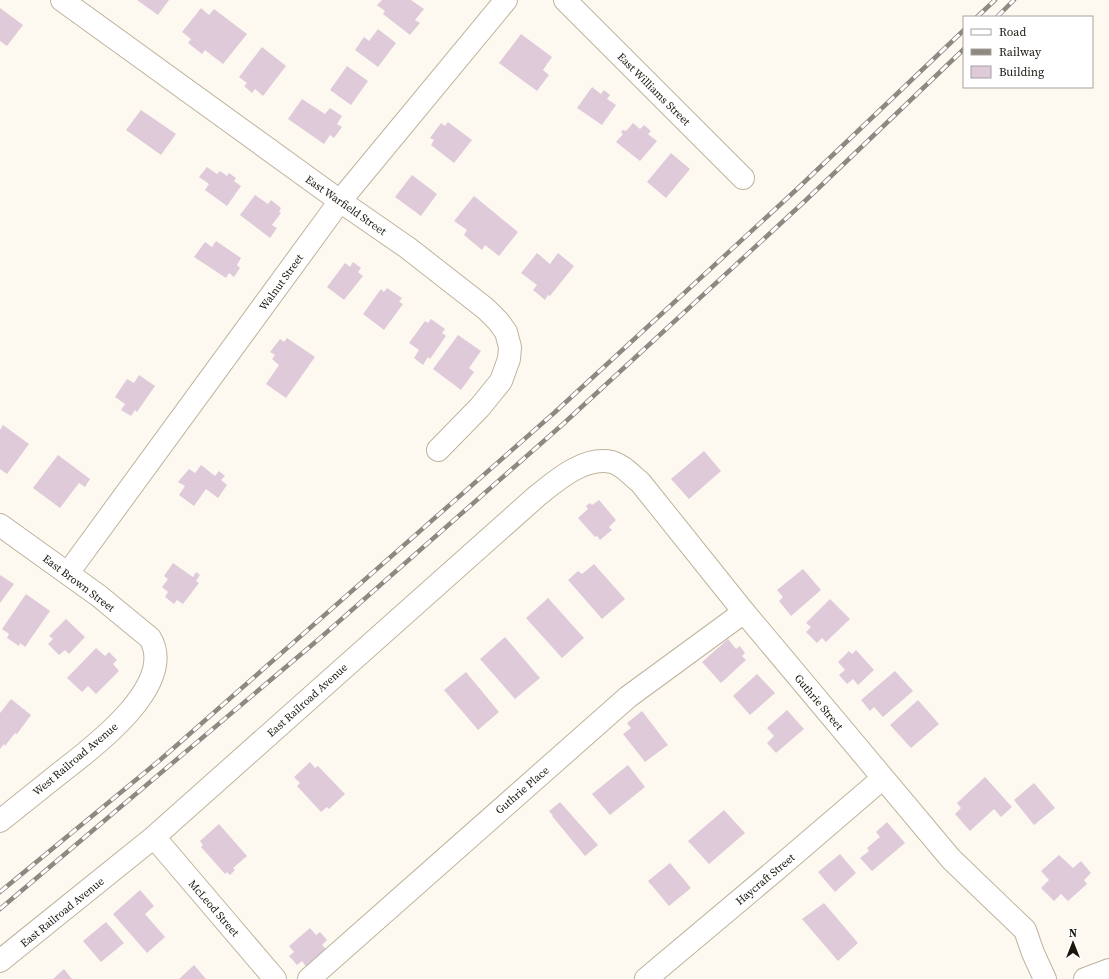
<svg xmlns="http://www.w3.org/2000/svg" width="1109" height="979" viewBox="0 0 1109 979" font-family="'Source Serif 4',serif">
<rect width="100%" height="100%" fill="#fef9f0"/>
<path fill="#dfcada" d="M 137,0 L 169,0 L 158,15 Z
M 382,0 L 411,0 L 424,9 L 415,20 L 420,23 L 410,35 L 383,14 L 385,11 L 377,5 Z
M 0,8 L 23,25 L 7,46 L 0,41 Z
M 201,8 L 209,15 L 214,9 L 247,34 L 223,64 L 205,50 L 202,54 L 188,43 L 191,39 L 182,32 Z
M 378,29 L 396,43 L 378,67 L 355,50 L 364,37 L 369,41 Z
M 521,34 L 552,57 L 543,70 L 549,75 L 537,91 L 499,63 Z
M 262,47 L 286,66 L 263,96 L 255,89 L 252,93 L 244,86 L 247,83 L 239,77 Z
M 347,66 L 368,81 L 351,105 L 330,90 Z
M 592,87 L 601,94 L 604,90 L 610,95 L 607,99 L 616,105 L 602,125 L 577,108 Z
M 302,99 L 325,114 L 330,108 L 342,116 L 337,124 L 342,127 L 334,138 L 330,135 L 324,144 L 288,119 Z
M 141,110 L 176,134 L 161,155 L 126,130 Z
M 448,122 L 472,140 L 454,163 L 431,145 L 434,140 L 430,138 L 441,123 L 445,126 Z
M 633,123 L 640,129 L 644,125 L 651,131 L 648,134 L 657,141 L 640,161 L 616,142 L 623,134 L 621,132 L 623,130 L 626,131 Z
M 671,153 L 690,169 L 666,198 L 647,182 Z
M 207,167 L 217,174 L 220,171 L 227,176 L 229,173 L 236,178 L 234,181 L 241,186 L 227,206 L 205,190 L 209,184 L 199,177 Z
M 412,175 L 437,194 L 421,216 L 395,197 Z
M 255,195 L 268,204 L 271,200 L 281,208 L 279,212 L 281,213 L 272,225 L 277,228 L 270,238 L 240,215 Z
M 474,196 L 518,232 L 499,256 L 485,245 L 482,250 L 464,235 L 467,230 L 454,221 Z
M 216,241 L 241,258 L 237,265 L 240,268 L 234,277 L 229,273 L 226,278 L 194,257 L 205,242 L 212,247 Z
M 537,253 L 550,264 L 558,253 L 574,266 L 550,296 L 548,295 L 545,300 L 533,290 L 537,285 L 521,273 Z
M 353,262 L 361,268 L 358,272 L 363,276 L 344,300 L 327,287 L 345,263 L 350,267 Z
M 387,288 L 402,298 L 399,302 L 403,304 L 384,330 L 363,314 L 381,289 L 384,292 Z
M 431,319 L 445,329 L 442,333 L 446,336 L 430,359 L 428,357 L 423,365 L 414,358 L 419,350 L 409,343 L 425,321 L 428,323 Z
M 458,335 L 481,351 L 469,368 L 474,372 L 461,390 L 433,369 Z
M 287,338 L 315,357 L 286,398 L 266,384 L 279,365 L 272,359 L 275,355 L 270,352 L 280,339 L 284,342 Z
M 139,375 L 155,386 L 137,412 L 135,410 L 131,416 L 121,410 L 125,404 L 115,397 L 127,379 L 134,383 Z
M 3,425 L 29,444 L 7,474 L 0,469 L 0,430 Z
M 704,451 L 721,471 L 689,499 L 671,479 Z
M 58,455 L 90,479 L 85,487 L 79,483 L 60,508 L 33,488 Z
M 201,465 L 215,476 L 219,471 L 225,476 L 221,480 L 227,485 L 218,498 L 206,489 L 194,506 L 179,495 L 185,486 L 178,482 L 189,469 L 195,473 Z
M 599,500 L 616,520 L 609,527 L 612,530 L 600,540 L 597,536 L 595,537 L 578,518 L 588,509 L 586,506 L 590,503 L 592,505 Z
M 173,563 L 193,577 L 196,572 L 200,575 L 196,581 L 199,583 L 183,604 L 177,600 L 174,604 L 165,597 L 168,592 L 162,587 L 168,579 L 164,576 Z
M 594,564 L 625,599 L 602,619 L 568,580 L 578,571 L 582,574 Z
M 803,569 L 821,590 L 791,616 L 779,601 L 783,597 L 777,590 Z
M 0,575 L 14,584 L 0,603 Z
M 26,594 L 50,611 L 25,647 L 20,643 L 19,646 L 7,638 L 9,634 L 2,629 Z
M 548,598 L 584,638 L 562,658 L 526,618 Z
M 830,599 L 850,619 L 826,642 L 822,638 L 817,643 L 806,632 L 811,627 L 806,623 Z
M 66,619 L 85,637 L 69,654 L 65,650 L 59,655 L 48,644 L 53,639 L 49,636 Z
M 505,637 L 540,678 L 515,699 L 480,659 Z
M 728,639 L 736,649 L 740,646 L 745,653 L 742,656 L 746,660 L 721,683 L 702,662 Z
M 96,648 L 105,656 L 109,652 L 117,660 L 113,664 L 119,671 L 96,694 L 88,686 L 82,692 L 67,678 Z
M 856,650 L 874,670 L 858,685 L 853,679 L 847,684 L 839,675 L 845,670 L 838,662 L 849,651 L 852,654 Z
M 895,671 L 913,691 L 883,717 L 874,707 L 870,711 L 861,700 Z
M 466,672 L 499,712 L 478,730 L 444,690 Z
M 757,674 L 775,693 L 750,715 L 733,696 Z
M 11,699 L 31,715 L 17,734 L 15,733 L 5,746 L 4,744 L 0,749 L 0,713 Z
M 918,700 L 939,724 L 911,748 L 890,725 Z
M 787,710 L 804,729 L 776,753 L 767,743 L 774,736 L 767,728 Z
M 642,711 L 668,745 L 645,762 L 623,734 L 631,728 L 627,723 Z
M 310,762 L 315,768 L 318,766 L 345,794 L 329,809 L 327,807 L 321,812 L 297,786 L 300,783 L 294,777 Z
M 628,765 L 645,787 L 610,815 L 592,794 Z
M 985,777 L 1012,807 L 1001,817 L 994,809 L 970,831 L 955,814 L 961,808 L 957,803 Z
M 1034,783 L 1055,808 L 1034,825 L 1014,800 Z
M 560,802 L 598,845 L 585,856 L 552,816 L 553,816 L 549,811 Z
M 724,810 L 745,833 L 709,864 L 688,841 Z
M 887,822 L 905,843 L 872,871 L 860,858 L 869,851 L 867,848 L 880,837 L 876,832 Z
M 219,824 L 247,856 L 233,868 L 235,870 L 230,875 L 227,872 L 225,874 L 201,847 L 203,845 L 200,841 Z
M 840,854 L 856,873 L 835,892 L 818,872 Z
M 1059,855 L 1073,868 L 1081,861 L 1091,873 L 1084,880 L 1087,884 L 1068,901 L 1061,894 L 1054,901 L 1041,888 L 1049,880 L 1041,871 Z
M 670,863 L 691,888 L 669,906 L 648,881 Z
M 140,890 L 154,906 L 145,914 L 165,937 L 147,953 L 113,914 Z
M 824,903 L 858,943 L 838,961 L 802,919 Z
M 106,922 L 124,943 L 101,962 L 83,941 Z
M 310,928 L 316,935 L 320,932 L 327,940 L 322,945 L 328,951 L 307,968 L 302,961 L 297,965 L 289,956 L 294,952 L 289,946 Z
M 194,965 L 206,979 L 179,979 Z
M 64,969 L 72,979 L 53,979 Z"/>
<g fill="none" stroke-linecap="round" stroke-linejoin="round">
<defs>
<path id="minor" d="M 62,0 L 340,201 L 408,248 L 486,309 L 498,321 L 506,332 L 510,347 L 509,359 L 501,381 L 480,407 L 438,450
M 565,0 L 743,178
M 0,525 L 99,596 L 150,638 C 178,685 91,749 60,773 C 40,789 20,805 0,821
M 68,573 L 340,201 L 506,0
M 154,837 L 275,979
M 0,961 L 154,837 L 537,496 C 557,480 584,456 612,462 C 623,465 632,476 640,482 L 744,612 L 951,859 L 1025,930 L 1033,953 L 1045,979
M 309,979 L 628,697 L 744,612
M 646,979 L 778,868 L 883,778
M 1085,979 L 1109,970"/>
</defs>
<use href="#minor" stroke="#beb39d" stroke-width="24"/>
<use href="#minor" stroke="#fff" stroke-width="22"/>
<defs>
<path id="rail" d="M 977,17 L 995,0
M 997,17 L 1014,0
M 0,892 L 160,760 L 554,413 L 796,190 L 964,30
M 0,909 L 319,639 L 562,425 L 805,201 L 964,49"/>
</defs>
<use href="#rail" stroke="#8d8880" stroke-width="4.5"/>
<use href="#rail" stroke="#fff" stroke-width="3" stroke-dasharray="9" stroke-linecap="butt"/>
</g>
<g text-anchor="middle" stroke-width="3.5" stroke-linejoin="round" paint-order="stroke">
<g font-size="11" fill="#1a160e" stroke="#fff">
<text transform="translate(654 89) rotate(45)" y="4">East Williams Street</text>
<text transform="translate(346 205) rotate(35)" y="4">East Warfield Street</text>
<text transform="translate(281 282) rotate(-54)" y="4">Walnut Street</text>
<text transform="translate(79 583) rotate(37)" y="4">East Brown Street</text>
<text transform="translate(307 700) rotate(-42)" y="4">East Railroad Avenue</text>
<text transform="translate(819 702) rotate(50)" y="4">Guthrie Street</text>
<text transform="translate(75 759) rotate(-40)" y="4">West Railroad Avenue</text>
<text transform="translate(522 790) rotate(-41)" y="4">Guthrie Place</text>
<text transform="translate(765 879) rotate(-40)" y="4">Haycraft Street</text>
<text transform="translate(214 908) rotate(49)" y="4">McLeod Street</text>
<text transform="translate(62 912) rotate(-39)" y="4">East Railroad Avenue</text>
</g>
</g>
<rect x="963" y="16" width="130" height="72" fill="#ffffff" stroke="#a3a29f"/>
<rect x="971" y="29" width="20" height="6" fill="#ffffff" stroke="#a3a29f"/>
<text x="999" y="36" font-size="12" fill="#1a160e">Road</text>
<rect x="971" y="49" width="20" height="6" fill="#8d8880" stroke="#a3a29f"/>
<text x="999" y="56" font-size="12" fill="#1a160e">Railway</text>
<rect x="971" y="66" width="20" height="12" fill="#dfcada" stroke="#a3a29f"/>
<text x="999" y="76" font-size="12" fill="#1a160e">Building</text>
<g transform="translate(1073 943)" stroke="#ffffff" stroke-width="3" paint-order="stroke">
<path d="M0-3L7 15L0 10L-7 15Z" fill="#1a160e"/>
<text y="-6" font-size="11" font-weight="bold" text-anchor="middle" fill="#1a160e">N</text>
</g>
</svg>
